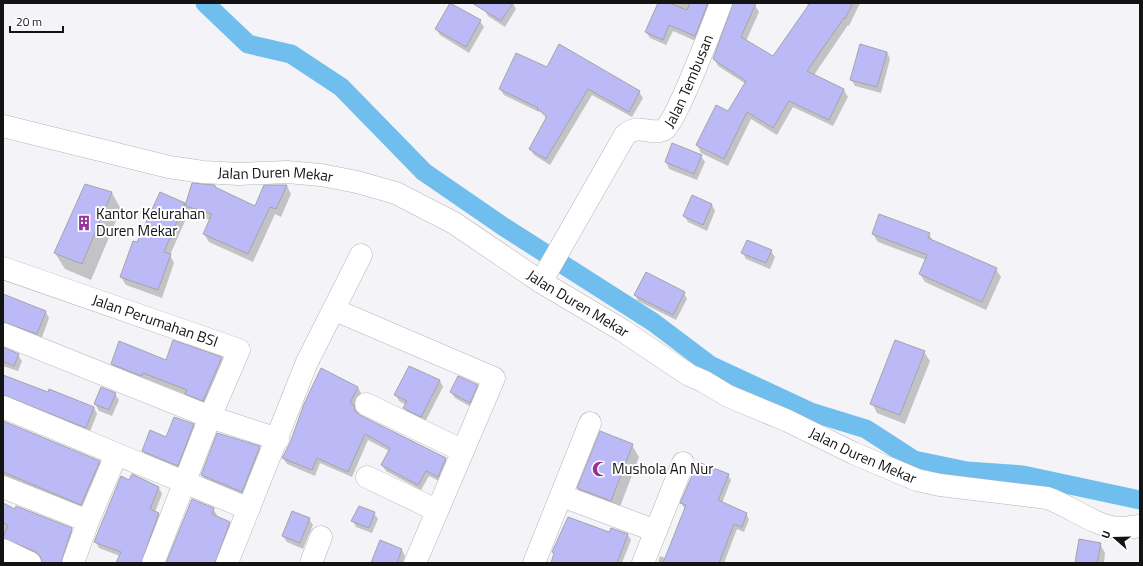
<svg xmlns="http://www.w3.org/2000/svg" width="1143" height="566" viewBox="0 0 1143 566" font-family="'Titillium Web',sans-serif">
<rect width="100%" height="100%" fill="#f4f4f8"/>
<path fill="#0003" fill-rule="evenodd" d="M 489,3 L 513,3 L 516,9 L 505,27 L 488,16 L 485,10 Z
M 659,3 L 714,3 L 698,42 L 673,31 L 666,45 L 650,38 L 646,32 Z
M 733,3 L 755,5 L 759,12 L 746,41 L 774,57 L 809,6 L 806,3 L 860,3 L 849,26 L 848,25 L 814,75 L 844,90 L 848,97 L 833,126 L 793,107 L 777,135 L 751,119 L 728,166 L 701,153 L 697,145 L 729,112 L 746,84 L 718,66 L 714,59 Z
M 480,21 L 484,27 L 469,53 L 440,35 L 436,29 Z
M 887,52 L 890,59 L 881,93 L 855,86 L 851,79 Z
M 547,69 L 639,92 L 643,98 L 632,117 L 592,95 L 550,165 L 534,155 L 530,149 L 547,119 L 541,113 L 504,95 L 500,89 ZM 539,109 L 552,117 L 551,119 L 539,112 Z
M 673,144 L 701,156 L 705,162 L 697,180 L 669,169 L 666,162 Z
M 192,184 L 215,186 L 216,189 L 255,207 L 287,186 L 291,194 L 281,217 L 275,214 L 253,262 L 209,242 L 204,234 L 210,220 L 191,214 L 189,212 L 170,255 L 174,263 L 162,298 L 126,285 L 121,277 L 161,193 L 185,204 L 186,206 Z
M 85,186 L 112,193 L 121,209 L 91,280 L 65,269 L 55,253 Z
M 693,196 L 712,205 L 715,211 L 707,231 L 688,222 L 684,216 Z
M 873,234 L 929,234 L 933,241 L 996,269 L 1001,277 L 986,310 L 925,282 L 920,274 L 926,260 L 878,242 Z
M 771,251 L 775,257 L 770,269 L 746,259 L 743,253 Z
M 684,293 L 687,299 L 676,320 L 638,301 L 635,295 Z
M 3,295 L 46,312 L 49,318 L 41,340 L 3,328 Z
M 174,342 L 222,358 L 225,364 L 207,407 L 190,400 L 187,395 L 146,379 L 145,382 L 115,370 L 112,364 L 166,361 Z
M 3,349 L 18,355 L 22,361 L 18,371 L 3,366 Z
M 924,352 L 930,361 L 905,424 L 877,413 L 872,403 Z
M 410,367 L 440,381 L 443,387 L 425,422 L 408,414 L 405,408 L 406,405 L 399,401 L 396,395 Z
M 477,385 L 480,392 L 473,408 L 455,398 L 451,392 Z
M 3,386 L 48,393 L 94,407 L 97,414 L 89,434 L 3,402 Z
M 358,387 L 361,393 L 354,407 L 360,416 L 445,459 L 449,465 L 441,482 L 429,476 L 421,490 L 386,471 L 382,465 L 389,451 L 368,440 L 352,477 L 320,463 L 315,476 L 287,464 L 283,458 Z
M 101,388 L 115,394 L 119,400 L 112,416 L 99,411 L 95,404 Z
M 3,422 L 99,462 L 103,468 L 85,511 L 3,477 Z
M 193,425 L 197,431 L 181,471 L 146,457 L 143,451 Z
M 218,434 L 259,447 L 266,459 L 248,504 L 209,487 L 202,475 Z
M 632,445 L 639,457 L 618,512 L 585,500 L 578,488 Z
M 132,475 L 159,488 L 162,494 L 155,512 L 158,514 L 162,520 L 145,563 L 117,563 L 120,556 L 99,548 L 95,541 Z
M 728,475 L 731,480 L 722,503 L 746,514 L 749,519 L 744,532 L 737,529 L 724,563 L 658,563 L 660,556 L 666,558 L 685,509 L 681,503 Z
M 3,504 L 15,510 L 71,529 L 75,535 L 65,563 L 43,563 L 40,558 L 6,543 L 3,545 Z
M 213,509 L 217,515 L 216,517 L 229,522 L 233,529 L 219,563 L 167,563 Z
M 374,513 L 378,519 L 372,533 L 356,527 L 353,521 Z
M 309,519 L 313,525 L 303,549 L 287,542 L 283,536 Z
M 610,534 L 628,535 L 631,540 L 622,563 L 552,563 L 555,555 L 553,552 Z
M 380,541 L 402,550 L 405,556 L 403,563 L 372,563 Z
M 1100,544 L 1105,553 L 1104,563 L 1076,563 Z"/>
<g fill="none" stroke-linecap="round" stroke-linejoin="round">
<path stroke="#6fbeed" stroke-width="19" d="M 205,3 L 248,44 L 291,54 L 341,87 L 424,172 L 504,227 L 653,322 L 710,365 L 811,412 L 866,429 L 914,460 L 967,471 L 1023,475 L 1140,500"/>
</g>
<path fill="#bbbaf6" stroke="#a4a4a8" d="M 450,3 L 481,20 L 466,47 L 435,29 Z
M 472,3 L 513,3 L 501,21 Z
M 658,3 L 669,3 L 687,10 L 690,3 L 708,3 L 695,36 L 669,25 L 663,40 L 645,32 Z
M 733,3 L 756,3 L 741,37 L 773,56 L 810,3 L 853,3 L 845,19 L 844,18 L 807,71 L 844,89 L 829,120 L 789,101 L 773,128 L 747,112 L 724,159 L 696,145 L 716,105 L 728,111 L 746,81 L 713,59 Z
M 559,44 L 640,91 L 629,112 L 588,89 L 546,159 L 529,149 L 547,116 L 537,109 L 538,108 L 499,89 L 516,53 L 547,67 Z
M 860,44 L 887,52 L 877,87 L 850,80 Z
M 672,143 L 702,155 L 694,174 L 665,162 Z
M 192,183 L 215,185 L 215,187 L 255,206 L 264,185 L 287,185 L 276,209 L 270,207 L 248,254 L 203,234 L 212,214 L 185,206 Z
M 85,184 L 112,192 L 82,264 L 54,253 Z
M 160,192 L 185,203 L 164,252 L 171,254 L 158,290 L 120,277 L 133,241 L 137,242 Z
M 692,195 L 712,204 L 703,225 L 683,216 Z
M 879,214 L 930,233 L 928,238 L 997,268 L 982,302 L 919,274 L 927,255 L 872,234 Z
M 747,240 L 772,250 L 766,263 L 741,253 Z
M 646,272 L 685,292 L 673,315 L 634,295 Z
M 3,294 L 46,311 L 37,334 L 3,322 Z
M 173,340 L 222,357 L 203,401 L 185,394 L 187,390 L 143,373 L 142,376 L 111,364 L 119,341 L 166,360 Z
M 895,340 L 925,351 L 900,415 L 870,404 Z
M 3,347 L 19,354 L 14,366 L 3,361 Z
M 409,366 L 440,380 L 421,417 L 403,408 L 407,401 L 394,395 Z
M 321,368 L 358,387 L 350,403 L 354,405 L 355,411 L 360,415 L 446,458 L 438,477 L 426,471 L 418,485 L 381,465 L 390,448 L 365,434 L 348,472 L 317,458 L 312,470 L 282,458 L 290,443 L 304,404 Z
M 3,375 L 48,392 L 49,389 L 94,407 L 86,428 L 3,395 Z
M 458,376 L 478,385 L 470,403 L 450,392 Z
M 101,387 L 116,393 L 109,410 L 94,404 Z
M 174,417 L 194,424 L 178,466 L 142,451 L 150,430 L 166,437 Z
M 3,421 L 100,461 L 81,505 L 3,472 Z
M 600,431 L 633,444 L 611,501 L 577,488 Z
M 217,433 L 260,446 L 242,492 L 201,475 Z
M 698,462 L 729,474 L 718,500 L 747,513 L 742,527 L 734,524 L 719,563 L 663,563 L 686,505 L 680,503 Z
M 132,474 L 159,487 L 150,509 L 159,513 L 141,563 L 116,563 L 121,552 L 94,542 L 121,476 L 129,480 Z
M 192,499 L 214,508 L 212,514 L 230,522 L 215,563 L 166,563 Z
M 3,503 L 15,509 L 16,506 L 72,528 L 61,563 L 42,563 L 40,556 L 36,552 L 3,538 L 8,525 L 3,523 Z
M 359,506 L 375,512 L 369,528 L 351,521 Z
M 292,511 L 310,518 L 300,543 L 282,536 Z
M 568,517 L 609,532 L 611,528 L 628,534 L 617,563 L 551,563 L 554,553 L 552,552 Z
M 1079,539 L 1101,543 L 1097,563 L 1075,563 Z
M 380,540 L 402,549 L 397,563 L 371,563 Z"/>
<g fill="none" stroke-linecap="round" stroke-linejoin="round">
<defs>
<g id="minor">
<path id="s1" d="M 3,126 L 169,167 L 203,172 L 239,174 L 287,172 L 321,175 L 357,182 L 396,193 L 454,223 L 541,282 L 622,330 L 689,375 L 703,381 L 728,396 L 788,421 L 853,453 L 917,480 L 940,485 L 1047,498 C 1071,506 1092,525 1118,528 C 1125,528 1133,527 1140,526"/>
<path id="s2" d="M 3,268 L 239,350 L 210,417 L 278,439"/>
<path id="s3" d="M 541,282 L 625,135 C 640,122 652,137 665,129 C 676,122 714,22 721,3"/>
<path d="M 335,310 L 494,378 L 415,563"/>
<path d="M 3,334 L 210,417 L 153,563"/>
<path d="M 366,404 L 463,451"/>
<path d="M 3,407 L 249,509"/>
<path d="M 367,477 L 436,510"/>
<path d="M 3,487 L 88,521"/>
<path d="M 562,496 L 656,531"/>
<path d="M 3,550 L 30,563"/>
<path d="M 73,563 L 88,521 L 116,455"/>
<path d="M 227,563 L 307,362 L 361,255"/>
<path d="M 311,563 L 321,537"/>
<path d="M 534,563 L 590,423"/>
<path d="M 643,563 L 683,463"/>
</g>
</defs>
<use href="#minor" stroke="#b6b6b9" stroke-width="23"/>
<use href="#minor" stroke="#fff" stroke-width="22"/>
</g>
<defs>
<symbol id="building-bare" viewBox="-9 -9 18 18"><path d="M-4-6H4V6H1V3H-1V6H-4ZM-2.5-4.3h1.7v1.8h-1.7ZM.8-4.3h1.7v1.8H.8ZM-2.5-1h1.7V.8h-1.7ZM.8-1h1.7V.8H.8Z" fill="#983297" stroke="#fff" stroke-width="2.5" paint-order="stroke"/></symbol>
<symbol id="mosque-bare" viewBox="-9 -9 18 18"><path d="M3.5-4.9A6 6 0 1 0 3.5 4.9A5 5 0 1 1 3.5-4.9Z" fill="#983297" stroke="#fff" stroke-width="2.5" paint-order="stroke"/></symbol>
</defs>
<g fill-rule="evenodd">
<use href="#building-bare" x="73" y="212" width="22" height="22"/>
<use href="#mosque-bare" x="589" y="458" width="22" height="22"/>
</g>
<g text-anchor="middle" stroke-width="4" stroke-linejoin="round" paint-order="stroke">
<g font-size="15" fill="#131314" stroke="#fff">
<text dy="5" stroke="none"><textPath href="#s3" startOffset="265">Jalan Tembusan</textPath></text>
<text dy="5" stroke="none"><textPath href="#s1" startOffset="278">Jalan Duren Mekar</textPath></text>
<text dy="5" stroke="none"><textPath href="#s1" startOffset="614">Jalan Duren Mekar</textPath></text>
<text dy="5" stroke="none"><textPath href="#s2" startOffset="161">Jalan Perumahan BSI</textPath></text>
<text dy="5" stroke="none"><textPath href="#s1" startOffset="938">Jalan Duren Mekar</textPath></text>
</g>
<g font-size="15" fill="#131314" stroke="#fff" text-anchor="start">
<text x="96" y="219">Kantor Kelurahan<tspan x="96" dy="17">Duren Mekar</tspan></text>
<text x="612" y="474">Mushola An Nur</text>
</g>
</g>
<rect width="1143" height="566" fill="none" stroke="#131314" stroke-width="8"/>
<g transform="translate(1115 538) rotate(290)" stroke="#ffffff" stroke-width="3" paint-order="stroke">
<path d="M0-3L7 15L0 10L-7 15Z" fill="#131314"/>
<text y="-6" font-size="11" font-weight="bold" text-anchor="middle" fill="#131314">U</text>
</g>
<path d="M10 26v6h53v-6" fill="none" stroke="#131314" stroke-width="2"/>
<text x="16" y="26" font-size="12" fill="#131314" stroke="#ffffff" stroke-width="3" paint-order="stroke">20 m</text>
</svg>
